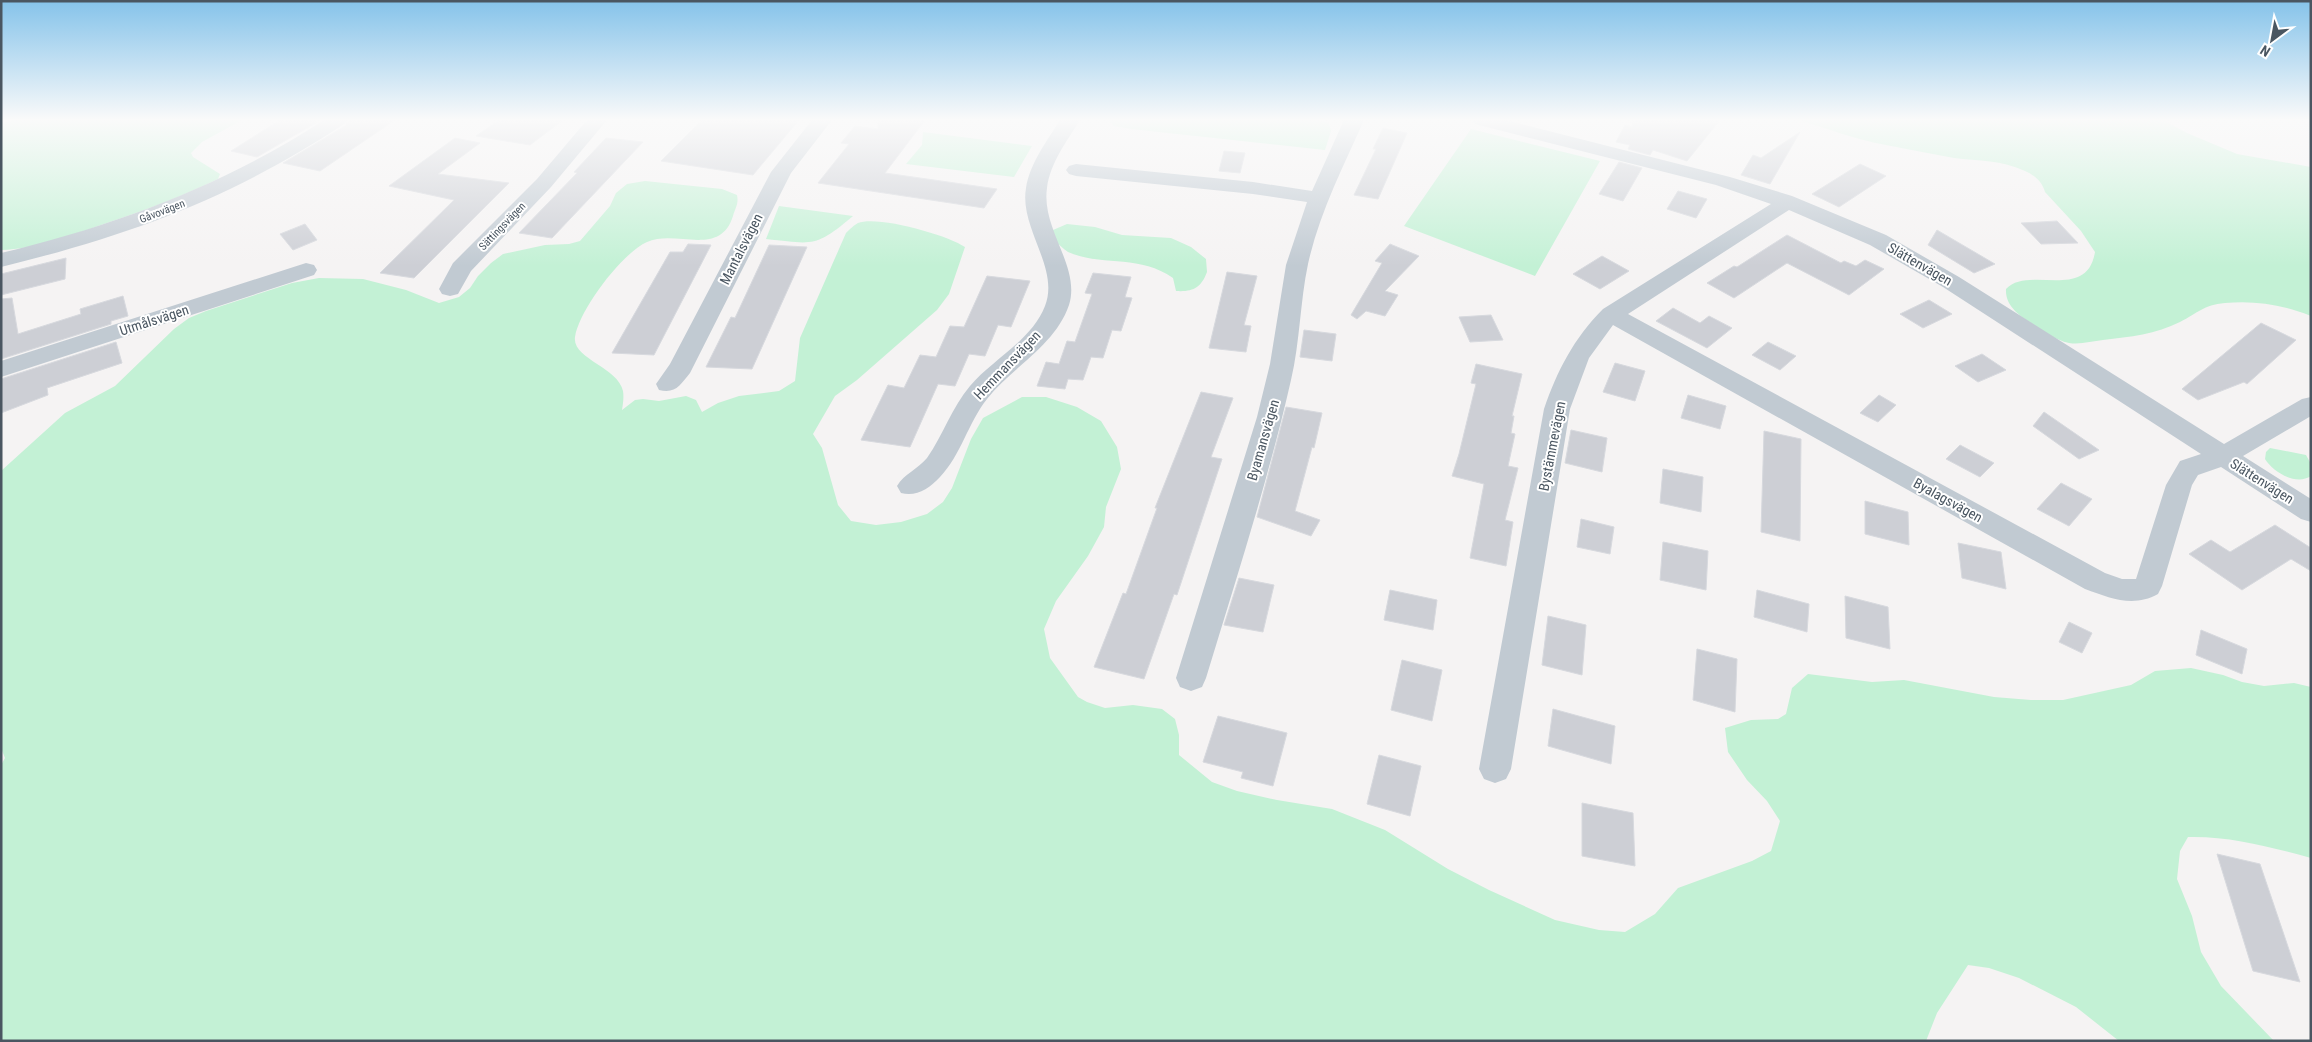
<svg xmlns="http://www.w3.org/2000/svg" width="2312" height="1042" viewBox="0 0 2312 1042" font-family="'Roboto Condensed',sans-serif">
<rect width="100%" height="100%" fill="#f5f3f3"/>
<path fill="#c3f1d5" d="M 13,120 L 242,120 L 202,142 L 191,153 L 193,157 L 220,174 L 218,179 C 181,197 143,211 104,224 C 72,235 36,249 1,250 L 1,123 Z
M 1109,120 L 1318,120 L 1329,123 L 1331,131 L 1325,150 L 1131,129 L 1114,126 Z
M 1798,120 L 2163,120 L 2187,133 L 2237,154 L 2311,167 L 2311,316 C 2283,305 2255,300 2225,303 C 2203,305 2198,313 2180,322 C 2156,334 2130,337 2103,340 C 2092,341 2080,345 2069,343 C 2054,340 2041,329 2028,321 C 2017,314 2005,304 2006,289 C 2029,265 2087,302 2095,252 L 2081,231 L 2045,192 C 2042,181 2034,175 2025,171 C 2002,160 1978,161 1954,158 C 1931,154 1908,149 1886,145 C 1856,140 1827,128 1798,120 Z
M 1471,129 L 1600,161 L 1535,276 L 1404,226 Z
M 923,132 L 1032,146 L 1014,177 L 906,164 L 922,145 Z
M 645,181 L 722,189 L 737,195 C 739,204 735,208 733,216 C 720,258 676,229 647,242 C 622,253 579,310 575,337 C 572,359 618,367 623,391 C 624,397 623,404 622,410 L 635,400 L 643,399 L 659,401 L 686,396 L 696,400 L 702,412 L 718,403 L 739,396 L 779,391 L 795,381 L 800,338 L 846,233 C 849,230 854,225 858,223 C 877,215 948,235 965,247 L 949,294 L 937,310 L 857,380 L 835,396 L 813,434 L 822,448 L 838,505 L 851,521 L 876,525 L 901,522 L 927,514 L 943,502 L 952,488 L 971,439 L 983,418 L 1022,397 L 1046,397 L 1077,407 L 1101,421 L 1117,447 L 1121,469 L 1106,507 L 1104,527 L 1088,556 L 1056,601 L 1044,629 L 1050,658 L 1078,697 L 1087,702 L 1105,708 L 1133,705 L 1162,709 L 1175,719 L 1179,735 L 1179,755 L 1212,782 L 1237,791 L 1277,800 L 1332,809 L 1385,830 L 1448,869 L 1489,890 L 1555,920 L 1599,930 L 1625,932 L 1655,914 L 1678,888 L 1752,861 L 1771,851 L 1780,821 L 1767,801 L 1747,780 L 1728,752 L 1725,728 L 1751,720 L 1778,719 L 1786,714 L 1792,688 L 1808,674 L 1872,682 L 1904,680 L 1994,697 L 2031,700 L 2063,700 L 2131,685 L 2155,671 L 2191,668 L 2223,675 L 2242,682 L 2264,686 L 2294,683 L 2311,687 L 2311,858 C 2270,847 2231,836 2188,837 L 2180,851 L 2177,879 L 2192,916 L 2201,952 L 2221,986 L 2274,1041 L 2119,1041 L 2076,1007 L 2019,978 L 1989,968 L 1968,965 L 1937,1013 L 1926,1041 L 1,1041 L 1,765 L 5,758 L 1,748 L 1,471 L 65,413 L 115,386 L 174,329 L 189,318 L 206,311 L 292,283 L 319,278 L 363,279 L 406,290 L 439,303 L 459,297 L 470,288 L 478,276 L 491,263 L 503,254 L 545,245 L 569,244 L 580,241 L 610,206 L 616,193 L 627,184 Z
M 779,206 L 853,216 C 815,248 814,244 766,239 Z
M 1067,224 L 1095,227 L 1122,235 L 1171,238 L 1191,247 L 1206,259 L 1207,272 C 1201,288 1193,292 1176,291 L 1173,278 C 1139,254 1103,267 1068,252 C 1063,249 1058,243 1053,239 L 1053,230 Z
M 2270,448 L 2306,455 L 2311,464 L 2311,476 C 2296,486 2273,472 2265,459 L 2266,452 Z"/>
<path fill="#cdcfd5" stroke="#d7d9de" d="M 280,120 L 321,120 L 257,157 L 231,151 Z
M 349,120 L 395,120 L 320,171 L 283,163 L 345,126 Z
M 499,120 L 563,120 L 530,145 L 476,136 Z
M 702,120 L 799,120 L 753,175 L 661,161 Z
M 878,120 L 925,120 L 885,173 L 997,189 L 984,208 L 818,183 L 849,144 L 841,143 L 855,126 L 878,129 Z
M 1633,120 L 1720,120 L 1687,161 L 1653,150 L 1650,155 L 1628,149 L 1630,145 L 1616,142 L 1625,125 L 1632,127 Z
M 1383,128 L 1407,133 L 1378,199 L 1354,195 L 1376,149 L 1373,149 Z
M 1800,132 L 1770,184 L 1741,175 L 1753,155 L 1761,158 Z
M 455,138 L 480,143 L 438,174 L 509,183 L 414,278 L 380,273 L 454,200 L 389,186 Z
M 606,138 L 643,142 L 552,238 L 519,233 L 577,173 L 574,172 Z
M 1224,151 L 1245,153 L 1240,173 L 1219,171 Z
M 1619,162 L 1642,168 L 1623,201 L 1599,194 Z
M 1860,164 L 1886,176 L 1839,207 L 1812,194 Z
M 1678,191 L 1707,199 L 1696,218 L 1667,209 Z
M 2057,221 L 2078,243 L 2041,244 L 2021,223 Z
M 305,224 L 317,240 L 293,250 L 280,234 Z
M 1937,230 L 1995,264 L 1974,273 L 1928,245 Z
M 1787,235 L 1841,263 L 1844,261 L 1856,266 L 1865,260 L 1884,269 L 1849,295 L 1787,263 L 1734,298 L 1707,283 L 1734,266 L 1737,267 Z
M 688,244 L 711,245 L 654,355 L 612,353 L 670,252 L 683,252 Z
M 1390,244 L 1419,256 L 1385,291 L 1398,295 L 1385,316 L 1366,311 L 1357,319 L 1351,315 L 1382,263 L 1375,261 Z
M 769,245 L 807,247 L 752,369 L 706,367 L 731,317 L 735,318 Z
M 1602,256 L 1629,271 L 1600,289 L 1573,274 Z
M 66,258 L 65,279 L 1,295 L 1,274 Z
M 1227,272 L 1257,276 L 1244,325 L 1251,326 L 1246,352 L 1209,348 Z
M 1093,273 L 1131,277 L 1125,297 L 1132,298 L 1121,331 L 1112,330 L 1103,358 L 1091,357 L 1083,380 L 1068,379 L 1065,389 L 1037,386 L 1046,362 L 1059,364 L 1067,341 L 1075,342 L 1092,294 L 1085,293 Z
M 987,276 L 1030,281 L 1011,327 L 998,325 L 985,356 L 969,354 L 955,386 L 938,384 L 910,447 L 861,440 L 888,385 L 904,388 L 920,355 L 936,357 L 950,326 L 964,327 Z
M 123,296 L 128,316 L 111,321 L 111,324 L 1,359 L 1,299 L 12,298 L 18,334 L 81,314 L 80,309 Z
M 1929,300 L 1952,314 L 1923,328 L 1900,314 Z
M 1673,308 L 1700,323 L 1709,316 L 1732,328 L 1707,348 L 1656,321 Z
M 1491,315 L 1503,340 L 1470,342 L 1459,317 Z
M 2261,323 L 2296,340 L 2247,384 L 2244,382 L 2198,400 L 2182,389 Z
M 1304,330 L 1336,334 L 1332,361 L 1300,357 Z
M 116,342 L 122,363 L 47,388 L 48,395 L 1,413 L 1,379 Z
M 1768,342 L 1796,356 L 1780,370 L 1752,355 Z
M 1982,354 L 2006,370 L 1978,382 L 1955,366 Z
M 1615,363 L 1645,371 L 1635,401 L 1603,392 Z
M 1476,364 L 1522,374 L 1512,416 L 1514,416 L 1511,433 L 1515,434 L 1508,466 L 1518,468 L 1505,520 L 1513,522 L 1506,566 L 1470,558 L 1484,484 L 1452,476 L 1459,454 L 1476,384 L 1471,383 Z
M 1201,392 L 1233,398 L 1211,457 L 1222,459 L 1177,595 L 1174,594 L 1144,679 L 1094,667 L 1123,593 L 1126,594 L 1157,508 L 1155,508 Z
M 1688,395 L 1726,406 L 1720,429 L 1681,418 Z
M 1879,395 L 1896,405 L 1878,422 L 1860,413 Z
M 1286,407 L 1322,413 L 1314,448 L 1312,447 L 1295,511 L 1320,520 L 1311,536 L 1257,517 Z
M 2044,412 L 2099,450 L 2079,459 L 2033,426 Z
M 1571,430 L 1607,438 L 1602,472 L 1565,463 Z
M 1764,431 L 1801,439 L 1800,541 L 1761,532 Z
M 1960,445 L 1994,463 L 1980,477 L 1946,459 Z
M 1663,469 L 1703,477 L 1701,512 L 1660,503 Z
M 2061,483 L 2092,499 L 2069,526 L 2037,509 Z
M 1865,501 L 1908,512 L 1909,545 L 1865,534 Z
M 1581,519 L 1614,527 L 1610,554 L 1577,547 Z
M 2275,525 L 2311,548 L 2311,571 L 2291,559 L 2242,590 L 2189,554 L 2211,540 L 2230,552 Z
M 1663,542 L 1708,551 L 1706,590 L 1660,580 Z
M 1958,543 L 2001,552 L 2006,589 L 1962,578 Z
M 1239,578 L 1274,585 L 1263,632 L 1224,625 Z
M 1390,590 L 1437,600 L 1433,630 L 1384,620 Z
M 1757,590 L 1809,604 L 1807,632 L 1754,617 Z
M 1845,596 L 1888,607 L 1890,649 L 1846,638 Z
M 1548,616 L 1586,625 L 1582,675 L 1542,665 Z
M 2069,622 L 2092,633 L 2082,653 L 2059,642 Z
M 2201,630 L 2247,649 L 2242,674 L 2196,655 Z
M 1697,649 L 1737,659 L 1735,712 L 1693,700 Z
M 1402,660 L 1442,670 L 1432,721 L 1391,710 Z
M 1553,709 L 1615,726 L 1611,764 L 1548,746 Z
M 1218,716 L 1287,733 L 1273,786 L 1241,778 L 1243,772 L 1203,762 Z
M 1379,755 L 1421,766 L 1410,816 L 1367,804 Z
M 1582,803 L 1633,813 L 1635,866 L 1582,856 Z
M 2217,854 L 2260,864 L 2300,982 L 2253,971 Z"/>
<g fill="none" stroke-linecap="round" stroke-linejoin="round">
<path fill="#c1cad2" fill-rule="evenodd" d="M 324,120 L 347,120 L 344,124 C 232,198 131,235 1,267 L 1,253 C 117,225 224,185 324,120 Z
M 587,120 L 607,120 L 551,187 L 471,271 L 458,294 L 450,296 L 442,294 L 439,289 L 453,263 L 537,179 Z
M 812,120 L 832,120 L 791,173 L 690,373 C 680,385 676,394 659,390 L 656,384 L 670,364 L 771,172 Z
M 1060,120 L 1080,120 C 1067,141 1050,163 1047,188 C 1041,229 1081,267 1069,305 C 1055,346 1012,367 987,399 C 968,423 961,455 940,477 C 929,489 916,497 901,493 L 897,486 C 904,474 918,469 927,458 C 943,435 952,407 970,386 C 993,359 1032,340 1045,306 C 1060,268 1019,228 1026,188 C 1030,163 1047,141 1060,120 Z
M 1344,120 L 1364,120 C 1343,167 1319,214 1308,264 C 1300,302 1300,342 1291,380 C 1268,481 1236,579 1206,678 L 1202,687 L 1191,691 L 1180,687 L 1176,678 L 1257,417 L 1270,364 L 1286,265 L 1307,202 L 1253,194 L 1076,176 L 1069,174 L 1066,170 L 1069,166 L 1076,164 L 1253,182 L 1312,191 Z
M 1472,120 L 1505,120 L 1730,177 L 1792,196 L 1886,235 L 1959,277 L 2224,444 L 2302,399 L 2311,397 L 2311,416 L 2243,456 L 2311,499 L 2311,522 L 2301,519 L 2221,467 L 2198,475 L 2192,485 L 2162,586 L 2158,594 C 2133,608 2110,598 2085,589 L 1613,325 L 1589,358 L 1570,409 L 1511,769 L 1506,779 L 1495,783 L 1484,779 L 1479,769 L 1544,409 C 1557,371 1574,338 1603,309 L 1771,204 L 1716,185 L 1475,124 ZM 1789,210 L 1870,245 L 1943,287 L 2201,454 L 2180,461 L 2166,485 L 2136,579 L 2122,579 L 2105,573 L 1628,314 Z
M 306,263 L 314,265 L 317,270 L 314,275 L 1,377 L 1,361 Z"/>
</g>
<linearGradient id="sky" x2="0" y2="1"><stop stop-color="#85c3ea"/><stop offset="0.45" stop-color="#fafafa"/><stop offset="1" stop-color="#fafafa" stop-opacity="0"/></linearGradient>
<rect width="2312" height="266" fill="url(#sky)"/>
<g text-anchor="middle" stroke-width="4" stroke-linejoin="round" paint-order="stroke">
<g font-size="11" fill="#4a5661" stroke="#fff">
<text transform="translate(162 211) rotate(-21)" y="4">Gåvovägen</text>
<text transform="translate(502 226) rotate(-46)" y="4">Sättingsvägen</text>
</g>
<g font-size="14" fill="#4a5661" stroke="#fff">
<text transform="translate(741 249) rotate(-63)" y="5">Mantalsvägen</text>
<text transform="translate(1920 264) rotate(30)" y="5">Slättenvägen</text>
<text transform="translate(154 320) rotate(-18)" y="5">Utmålsvägen</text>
<text transform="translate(1007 365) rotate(-46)" y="5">Hemmansvägen</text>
<text transform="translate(1263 440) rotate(-74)" y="5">Byamansvägen</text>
<text transform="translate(1552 446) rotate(-79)" y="5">Bystämmevägen</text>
<text transform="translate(2262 481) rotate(32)" y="5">Slättenvägen</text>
<text transform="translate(1948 500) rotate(29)" y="5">Byalagsvägen</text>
</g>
</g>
<rect width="2312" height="1042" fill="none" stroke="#4a5661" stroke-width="5"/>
<g transform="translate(2272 40) rotate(212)" stroke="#ffffff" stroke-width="4" paint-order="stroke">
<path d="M0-4L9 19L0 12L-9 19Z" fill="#4a5661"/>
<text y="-8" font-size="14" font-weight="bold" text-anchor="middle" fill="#4a5661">N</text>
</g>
</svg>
